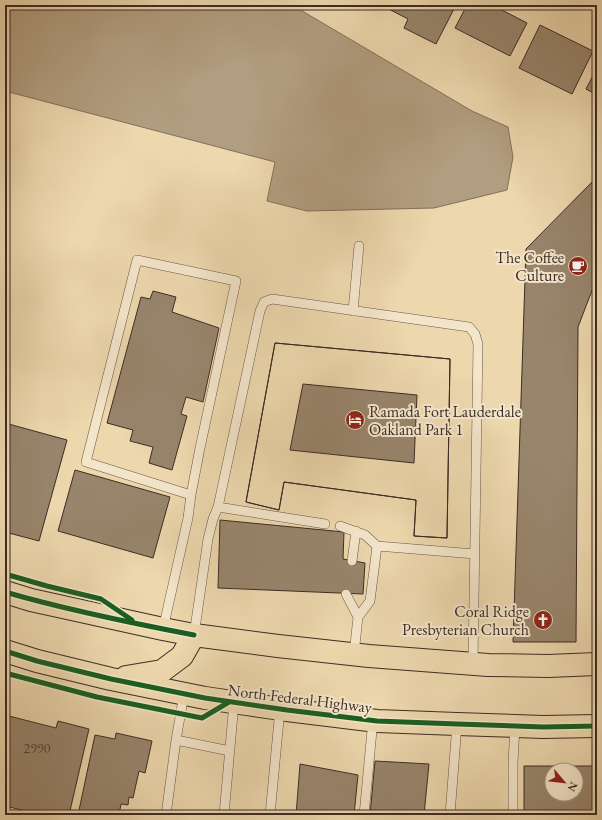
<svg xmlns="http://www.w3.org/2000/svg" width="602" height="820" viewBox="0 0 602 820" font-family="'EB Garamond',serif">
<rect width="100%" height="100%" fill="#edd7ad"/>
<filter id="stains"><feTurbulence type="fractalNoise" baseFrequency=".005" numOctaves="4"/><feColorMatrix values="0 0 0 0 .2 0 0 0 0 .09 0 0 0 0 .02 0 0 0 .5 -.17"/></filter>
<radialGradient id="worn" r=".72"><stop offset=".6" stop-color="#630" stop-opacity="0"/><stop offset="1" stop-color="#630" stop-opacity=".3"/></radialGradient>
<path fill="#b19d7f" stroke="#82705b" d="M 5,5 L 292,5 L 472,111 L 508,127 L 513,157 L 507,190 L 434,208 L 307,211 L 267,201 L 275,162 L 5,91 Z"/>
<path fill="#98856c" stroke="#3c2c25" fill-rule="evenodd" d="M 383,5 L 456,5 L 436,44 L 404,28 L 408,19 L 383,6 Z
M 467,5 L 492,5 L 527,23 L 510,56 L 455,28 Z
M 540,25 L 593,51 L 572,94 L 519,68 Z
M 597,68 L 597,95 L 586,89 Z
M 597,177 L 597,280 L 596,280 L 578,327 L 576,642 L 513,642 L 526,249 Z
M 153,291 L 176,297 L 172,312 L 219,328 L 203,402 L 186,397 L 181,414 L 187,416 L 172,470 L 149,463 L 153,447 L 130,441 L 133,430 L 107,423 L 141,297 L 150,299 Z
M 275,343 L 450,359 L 447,538 L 414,536 L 416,500 L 284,482 L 279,510 L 246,502 ZM 303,384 L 417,395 L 414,463 L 290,450 Z
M 275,343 L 450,359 L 447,538 L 414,536 L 416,500 L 284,482 L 279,510 L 246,502 Z
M 5,423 L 67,440 L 39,541 L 5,532 Z
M 75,470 L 170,497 L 153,558 L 58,531 Z
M 220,520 L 344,532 L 343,559 L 365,563 L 363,594 L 218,588 Z
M 5,715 L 56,728 L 58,721 L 89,729 L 69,815 L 43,815 L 5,806 Z
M 116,733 L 152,741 L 145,773 L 139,771 L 133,798 L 129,797 L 128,805 L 121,804 L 119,815 L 78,815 L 95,735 L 115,739 Z
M 375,761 L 429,764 L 424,815 L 370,815 Z
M 300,764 L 358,775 L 354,815 L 296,815 Z
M 524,766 L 597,766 L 597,815 L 524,815 ZM 552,770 L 576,770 L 576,794 L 552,794 Z"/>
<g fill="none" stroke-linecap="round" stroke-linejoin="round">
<defs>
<path id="service" d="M 353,311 L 359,246
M 218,507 L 325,524
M 340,526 L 365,535 L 377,546 L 475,554
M 352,561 L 356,531
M 346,594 L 358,617
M 163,629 L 188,518 L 191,495 L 200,448 L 236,281 L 137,260 L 86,462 L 191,495
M 194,635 L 208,539 L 213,519 L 218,507 L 260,311 L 264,302 L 272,299 L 469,327 L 475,334 L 478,344 L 473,664
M 354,654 L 358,617 L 370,601 L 377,546
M 176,740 L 230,751
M 166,815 L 176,740 L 184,694
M 224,815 L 234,703
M 270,815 L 280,709
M 364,815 L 373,720
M 450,815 L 457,724
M 513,815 L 513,763 L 515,726"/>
<path id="primary" d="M 5,592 L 31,600 L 163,629 L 194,635 L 278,646 L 369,656 L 488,665 L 548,666 L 597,664
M 5,651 L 37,661 L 111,679 L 205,698 L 287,710 L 377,721 L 457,724 L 543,727 L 597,726
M 126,677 L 162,671 L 182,656 L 194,635"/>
</defs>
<use href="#service" stroke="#685747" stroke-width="10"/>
<use href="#primary" stroke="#3c2c25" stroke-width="24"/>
<use href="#service" stroke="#f3e5ca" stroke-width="9"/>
<use href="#primary" stroke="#edd7ad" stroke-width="22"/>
<defs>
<path id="cycleway" d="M 5,574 L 47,586 L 101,599 L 132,620
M 5,592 C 67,610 131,623 194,635
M 5,651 L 37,661 L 111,679 L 205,698 L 287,710 L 377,721 L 457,724 L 543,727 L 597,726
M 5,673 L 97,697 L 202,718 L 229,702"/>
</defs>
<use href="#cycleway" stroke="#f3e5ca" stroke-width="8"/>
<use href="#cycleway" stroke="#1b5e20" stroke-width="5"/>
</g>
<defs>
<symbol id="cafe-disc" viewBox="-11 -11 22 22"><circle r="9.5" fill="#8f2418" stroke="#f3e5ca"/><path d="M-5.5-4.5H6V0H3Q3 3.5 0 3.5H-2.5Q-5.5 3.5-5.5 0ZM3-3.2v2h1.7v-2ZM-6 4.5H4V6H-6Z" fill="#fff"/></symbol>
<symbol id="hotel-disc" viewBox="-11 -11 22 22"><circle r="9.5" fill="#8f2418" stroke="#f3e5ca"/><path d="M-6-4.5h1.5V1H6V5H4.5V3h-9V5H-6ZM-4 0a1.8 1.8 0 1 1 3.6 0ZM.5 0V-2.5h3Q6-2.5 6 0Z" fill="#fff"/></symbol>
<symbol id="church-disc" viewBox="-11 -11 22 22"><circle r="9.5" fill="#8f2418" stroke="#f3e5ca"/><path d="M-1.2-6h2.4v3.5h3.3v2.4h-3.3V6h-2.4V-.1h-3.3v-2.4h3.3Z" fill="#fff"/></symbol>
</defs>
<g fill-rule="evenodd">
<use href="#cafe-disc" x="567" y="255" width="22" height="22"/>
<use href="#hotel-disc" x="344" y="409" width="22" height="22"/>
<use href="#church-disc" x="532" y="609" width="22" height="22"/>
</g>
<g text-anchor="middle" stroke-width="4" stroke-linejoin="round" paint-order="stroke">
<g font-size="14" fill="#534237">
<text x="37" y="753">2990</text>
</g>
<g font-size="16" fill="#3c2c25" stroke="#f3e5ca" text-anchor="end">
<text x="564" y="263">The Coffee<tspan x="564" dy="18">Culture</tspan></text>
<text x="369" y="417" text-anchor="start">Ramada Fort Lauderdale<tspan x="369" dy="18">Oakland Park 1</tspan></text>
<text x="529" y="617">Coral Ridge<tspan x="529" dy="18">Presbyterian Church</tspan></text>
</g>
<g font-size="16" fill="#3c2c25" stroke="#f3e5ca">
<text transform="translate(300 698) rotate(7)" y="6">North Federal Highway</text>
</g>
</g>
<rect width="602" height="820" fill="none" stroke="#edd7ad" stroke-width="20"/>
<rect x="6" y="6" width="590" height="808" fill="none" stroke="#3c2c25" stroke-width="2"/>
<rect x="10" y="10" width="582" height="800" fill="none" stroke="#3c2c25"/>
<g transform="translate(564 782) rotate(118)"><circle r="19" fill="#f3e5ca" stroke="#aa9b88"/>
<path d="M0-3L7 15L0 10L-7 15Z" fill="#8f2418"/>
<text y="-6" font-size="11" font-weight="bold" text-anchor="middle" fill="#3c2c25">N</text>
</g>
<rect width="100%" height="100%" filter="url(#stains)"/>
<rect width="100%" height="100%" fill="url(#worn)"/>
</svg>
